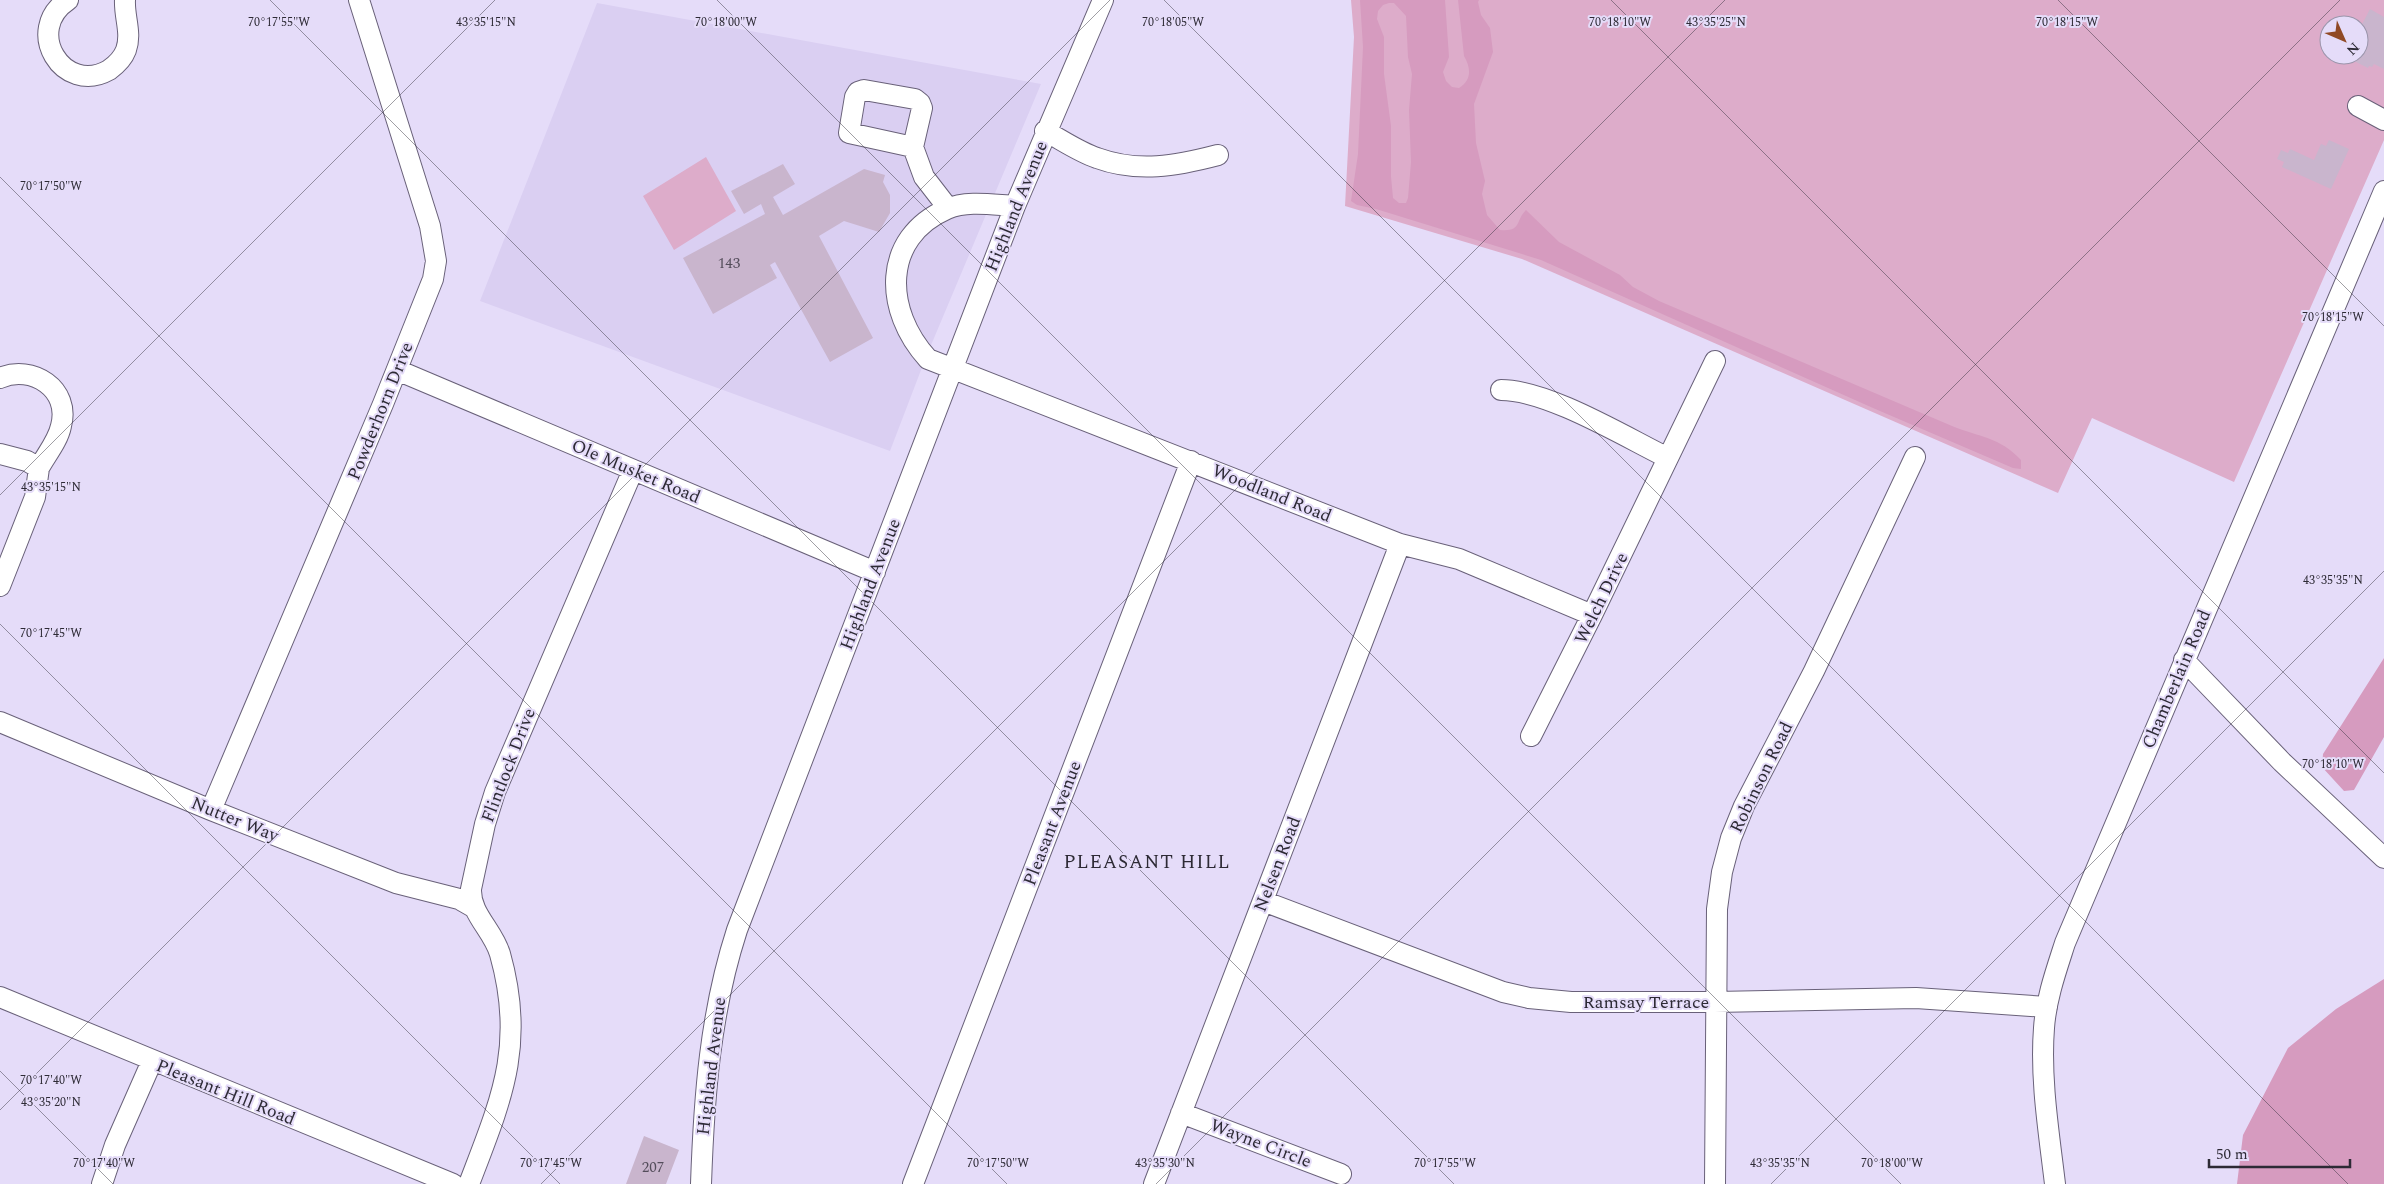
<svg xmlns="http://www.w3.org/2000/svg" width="2384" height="1184" viewBox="0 0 2384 1184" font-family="Spectral,serif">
<rect width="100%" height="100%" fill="#e5dcf9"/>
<path fill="#dacff2" d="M 597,3 L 1041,84 L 926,357 L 890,451 L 480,301 Z"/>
<path fill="#ddacca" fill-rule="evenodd" d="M 1351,0 L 2384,0 L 2384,140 L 2234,482 L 2092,418 L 2058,493 L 1522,259 L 1345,206 L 1354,37 ZM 2329,25 L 2359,25 L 2359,55 L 2329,55 Z
M 706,157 L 736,211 L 674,250 L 643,196 Z"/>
<path fill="#d69bbf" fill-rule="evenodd" d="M 1360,0 L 1445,0 L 1449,57 L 1443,72 L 1446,81 L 1452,87 L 1459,88 C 1472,80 1471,68 1464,56 L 1458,0 L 1479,0 L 1478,2 L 1481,15 L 1490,28 L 1493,52 L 1474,104 L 1476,143 L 1485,181 L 1482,194 L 1487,215 L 1500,230 C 1522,232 1515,221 1526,210 L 1559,242 L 1620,275 L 1633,287 L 1659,301 L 1952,426 C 1979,437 2000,437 2021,460 L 2021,469 L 2013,468 L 1873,408 L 1541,260 L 1376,209 L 1357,205 L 1351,201 L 1358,154 L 1363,47 ZM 1389,3 L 1394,3 L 1406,16 L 1408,57 L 1412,74 L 1409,110 L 1411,162 L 1408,198 L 1406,203 L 1399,203 L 1393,198 L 1391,177 L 1391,126 L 1384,74 L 1384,37 L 1377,19 L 1378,11 L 1383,5 Z
M 2384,658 L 2384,737 L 2354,790 L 2344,791 L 2322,767 L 2323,754 Z
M 2384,979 L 2384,1184 L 2237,1184 L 2243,1135 L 2288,1048 L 2336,1009 Z"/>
<path fill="#c9b5cd" d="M 2370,9 L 2384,17 L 2384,69 L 2374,64 L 2372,67 L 2369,66 L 2368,68 L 2354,61 L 2359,55 L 2359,30 Z
M 2329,140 L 2349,149 L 2331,189 L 2282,167 L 2284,162 L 2277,159 L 2281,150 L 2288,153 L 2290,149 L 2314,160 L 2321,144 L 2326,146 Z
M 783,164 L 795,184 L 773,197 L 783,215 L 864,169 L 885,175 L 883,182 L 890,195 L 890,213 L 879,232 L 844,221 L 819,236 L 873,338 L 830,362 L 775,262 L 770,265 L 777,278 L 713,314 L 683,258 L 765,214 L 761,204 L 744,214 L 731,191 Z
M 644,1136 L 679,1150 L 666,1184 L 626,1184 Z"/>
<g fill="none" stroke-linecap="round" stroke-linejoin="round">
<defs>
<path id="minor" d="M 68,0 C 23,30 63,96 109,70 C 116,65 123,58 126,50 C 132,33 124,17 125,0
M 2358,106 L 2384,120
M 1045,131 C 1062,140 1079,152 1097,158 C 1138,173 1176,166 1218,155
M 913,147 L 849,133 L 855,97 L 858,92 L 864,90 L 915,99 L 920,103 L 922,108 L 913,147 L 924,177 L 948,208
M 1015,206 C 994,205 967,200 947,209 C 881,238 884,311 928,359 L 1400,544 L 1459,559 L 1592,615
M 397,370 L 875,572
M 0,378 C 32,364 71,389 61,426 C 58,441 46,455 39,468 L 27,461 L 0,454
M 1501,390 C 1548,390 1625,437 1668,458
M 0,586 L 35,497 L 39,468
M 2184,660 L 2282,762 L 2384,858
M 0,722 L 211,810 L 396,883 L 459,899 L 473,907
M 1531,736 L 1592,615 L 1715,361
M 211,810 L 383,404 L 433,279 L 436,261 L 430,226 L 359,0
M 1263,901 L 1503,992 L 1529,998 L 1571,1002 L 1715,1002 L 1916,998 L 2047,1007
M 0,997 L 453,1184
M 1181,1113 L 1341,1174
M 102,1184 L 115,1145 L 152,1061
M 469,1184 C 501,1100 526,1046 500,954 C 493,930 470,914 471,889 L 485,824 L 495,792 L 633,470
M 701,1184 C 704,1097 710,1013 737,930 L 1015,206 L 1103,0
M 913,1184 L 1191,461
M 1154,1184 L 1400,544
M 1715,1184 L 1717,909 L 1722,872 L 1731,838 L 1744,806 L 1814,671 L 1915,457
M 2055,1184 C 2049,1133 2040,1079 2044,1028 C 2046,999 2056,971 2065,943 L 2384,191"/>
</defs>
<use href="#minor" stroke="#696179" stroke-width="22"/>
<use href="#minor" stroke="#fff" stroke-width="20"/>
</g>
<path fill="none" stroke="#2d2a35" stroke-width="1" stroke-opacity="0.45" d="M 270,0 L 1454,1184M 717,0 L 1901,1184M 1164,0 L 2348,1184M 1611,0 L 2384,773M 2058,0 L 2384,326M 0,177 L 1007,1184M 0,495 L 495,0M 0,624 L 560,1184M 0,1071 L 113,1184M 0,1110 L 1110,0M 541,1184 L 1725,0M 1156,1184 L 2340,0M 1771,1184 L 2384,571"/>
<g text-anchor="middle" stroke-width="4" stroke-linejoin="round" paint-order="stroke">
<g font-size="15" fill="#544d5b">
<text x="729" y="268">143</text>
<text x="653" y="1172">207</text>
</g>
<g font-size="18" fill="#2d2a35" stroke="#e5dcf9">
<text transform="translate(1016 206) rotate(-68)" y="6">Highland Avenue</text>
<text transform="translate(380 411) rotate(-68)" y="6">Powderhorn Drive</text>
<text transform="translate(636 471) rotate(23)" y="6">Ole Musket Road</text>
<text transform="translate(1272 493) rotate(22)" y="6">Woodland Road</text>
<text transform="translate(870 584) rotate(-69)" y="6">Highland Avenue</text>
<text transform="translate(1601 598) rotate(-64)" y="6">Welch Drive</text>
<text transform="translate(2176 679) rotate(-67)" y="6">Chamberlain Road</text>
<text transform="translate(508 765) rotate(-69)" y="6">Flintlock Drive</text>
<text transform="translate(1761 777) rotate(-64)" y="6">Robinson Road</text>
<text transform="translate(235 819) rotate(22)" y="6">Nutter Way</text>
<text transform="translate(1052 823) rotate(-69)" y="6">Pleasant Avenue</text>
<text transform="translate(1277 864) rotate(-69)" y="6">Nelsen Road</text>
<text x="1646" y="1008">Ramsay Terrace</text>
<text transform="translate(711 1066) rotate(-83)" y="6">Highland Avenue</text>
<text transform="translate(226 1092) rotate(22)" y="6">Pleasant Hill Road</text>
<text transform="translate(1261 1143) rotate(21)" y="6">Wayne Circle</text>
</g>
<g font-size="19" letter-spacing="1" fill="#2d2a35" stroke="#e5dcf9">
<text x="1147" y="868">PLEASANT HILL</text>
</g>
</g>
<g font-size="12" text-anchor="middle" fill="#2d2a35" stroke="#e5dcf9" stroke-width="4" stroke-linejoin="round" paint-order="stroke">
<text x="279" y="26">70°17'55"W</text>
<text x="486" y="26">43°35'15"N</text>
<text x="726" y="26">70°18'00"W</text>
<text x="1173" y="26">70°18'05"W</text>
<text x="1620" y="26">70°18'10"W</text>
<text x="1716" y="26">43°35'25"N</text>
<text x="2067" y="26">70°18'15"W</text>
<text x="51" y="190">70°17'50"W</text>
<text x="2333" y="321">70°18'15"W</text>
<text x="51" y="491">43°35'15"N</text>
<text x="2333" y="584">43°35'35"N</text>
<text x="51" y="637">70°17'45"W</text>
<text x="2333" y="768">70°18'10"W</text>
<text x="51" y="1084">70°17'40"W</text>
<text x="51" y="1106">43°35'20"N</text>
<text x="998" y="1167">70°17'50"W</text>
<text x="1780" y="1167">43°35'35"N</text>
<text x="104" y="1167">70°17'40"W</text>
<text x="551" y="1167">70°17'45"W</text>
<text x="1165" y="1167">43°35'30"N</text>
<text x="1445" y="1167">70°17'55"W</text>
<text x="1892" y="1167">70°18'00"W</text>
</g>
<g transform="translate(2344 40) rotate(135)"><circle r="24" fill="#e5dcf9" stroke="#9b95ab"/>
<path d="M0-4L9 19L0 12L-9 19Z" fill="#904925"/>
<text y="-8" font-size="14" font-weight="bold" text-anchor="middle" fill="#2d2a35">N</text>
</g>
<path d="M2209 1159v8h141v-8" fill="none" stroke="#2d2a35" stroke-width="2.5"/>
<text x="2216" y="1159" font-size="15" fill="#2d2a35" stroke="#e5dcf9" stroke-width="4" paint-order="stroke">50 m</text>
</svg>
